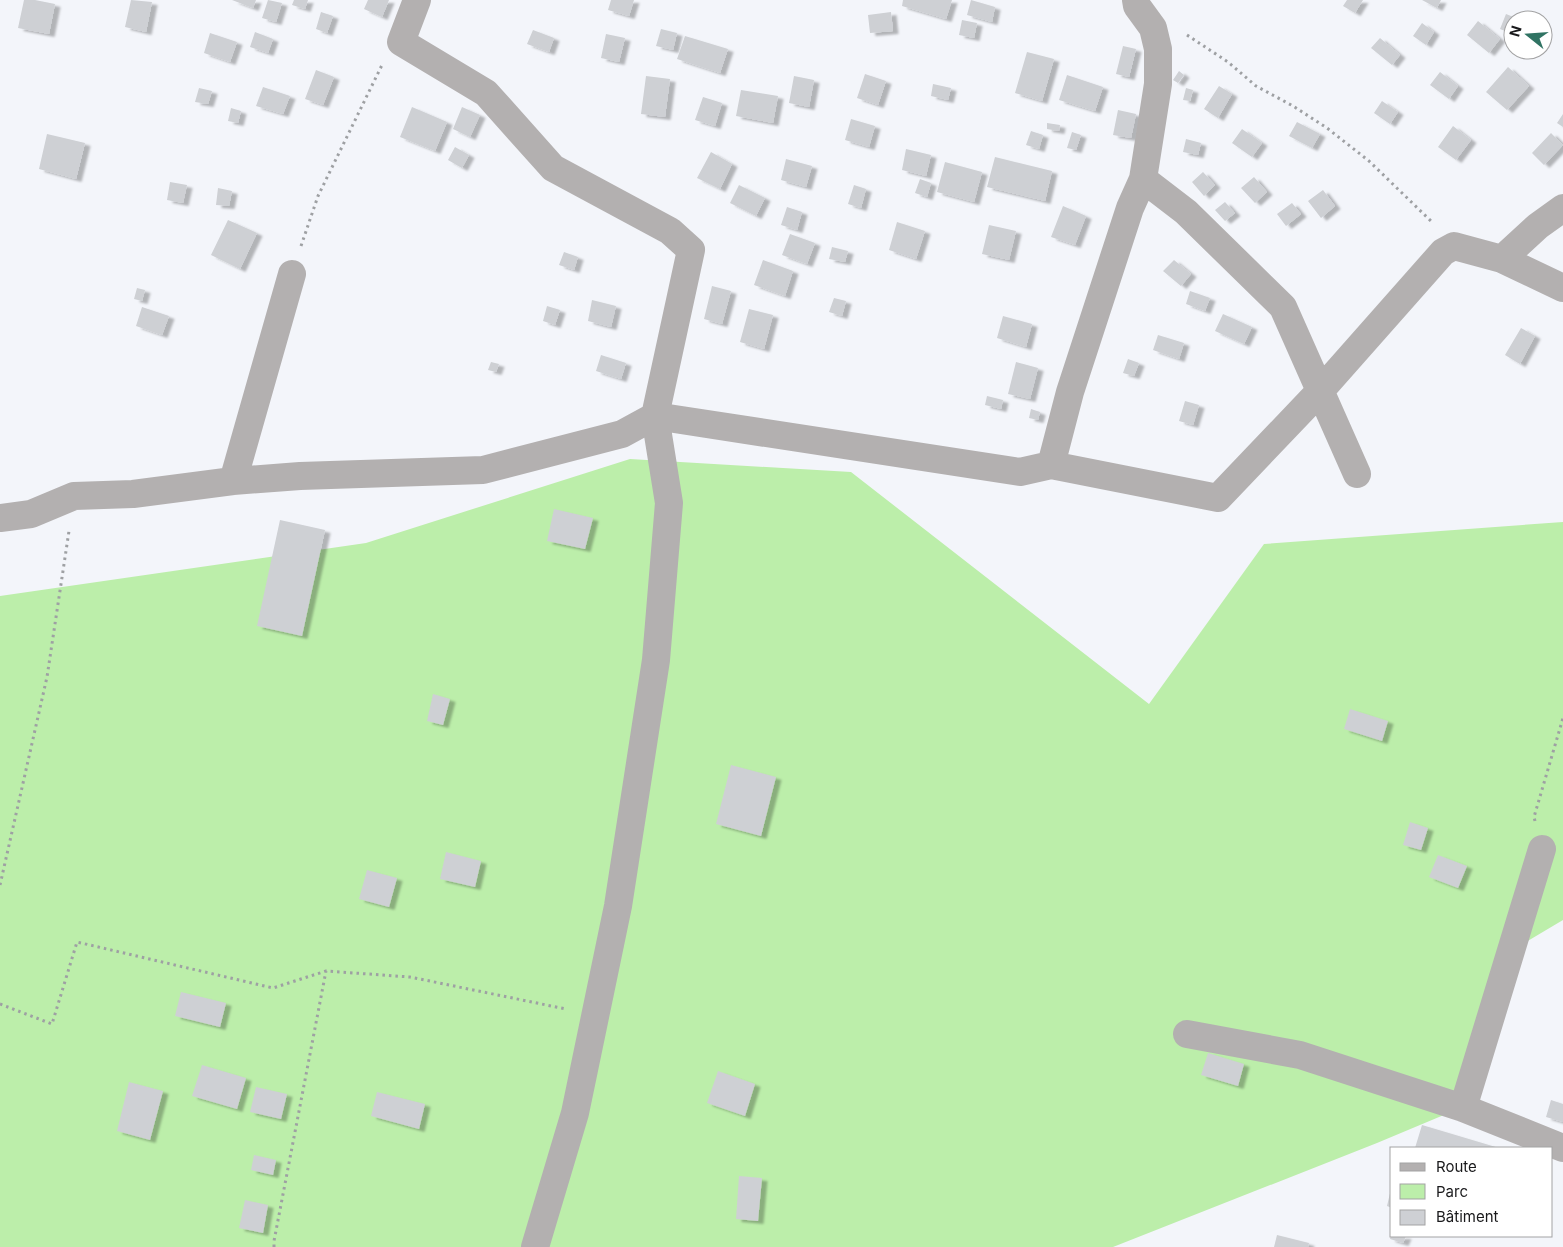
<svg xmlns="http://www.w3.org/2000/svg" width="1563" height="1247" viewBox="0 0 1563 1247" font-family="Inter,sans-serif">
<defs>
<filter id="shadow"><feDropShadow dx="5.5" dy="3" stdDeviation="1" flood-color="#0004"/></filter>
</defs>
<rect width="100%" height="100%" fill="#f3f5fa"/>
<path fill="#bceeaa" d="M 630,459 L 851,472 L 1149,704 L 1264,544 L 1563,522 L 1563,920 L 1526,942 L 1451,1112 L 1377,1143 L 1113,1247 L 0,1247 L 0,596 L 366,543 Z"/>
<path fill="#ced0d4" filter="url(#shadow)" d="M 24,0 L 35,0 L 55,4 L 49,34 L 18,28 Z
M 131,0 L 152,2 L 146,32 L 125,27 Z
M 232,0 L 256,0 L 253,8 Z
M 268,0 L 282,3 L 276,22 L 262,18 Z
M 294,0 L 308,0 L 305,9 L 292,5 Z
M 368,0 L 389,0 L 382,17 L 364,9 Z
M 611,0 L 634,0 L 629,16 L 608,10 Z
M 903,0 L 952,0 L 946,19 L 902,6 Z
M 971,0 L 995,7 L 992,22 L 967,15 Z
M 1347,0 L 1363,0 L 1355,13 L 1343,6 Z
M 1422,0 L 1441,0 L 1437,8 Z
M 321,12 L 333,16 L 327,33 L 316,29 Z
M 891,12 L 893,31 L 870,33 L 868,15 Z
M 1506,14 L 1516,18 L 1513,20 L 1510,33 L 1500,29 Z
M 962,20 L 977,23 L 974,38 L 959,35 Z
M 1478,21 L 1500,39 L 1489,53 L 1467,35 Z
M 1422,23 L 1434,32 L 1426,45 L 1413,36 Z
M 661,29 L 677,33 L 673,50 L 656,46 Z
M 533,30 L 554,38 L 549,52 L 527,44 Z
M 255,32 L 273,39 L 268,53 L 250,47 Z
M 210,33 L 237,42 L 230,62 L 204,53 Z
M 606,34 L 625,38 L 619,62 L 601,58 Z
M 685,36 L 728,49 L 720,73 L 677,59 Z
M 1380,38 L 1400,55 L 1392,65 L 1371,48 Z
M 1123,46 L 1136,49 L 1129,77 L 1116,74 Z
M 1027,52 L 1054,59 L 1042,101 L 1015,93 Z
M 1508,67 L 1529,86 L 1507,110 L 1486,92 Z
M 316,70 L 334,77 L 323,105 L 305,99 Z
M 1179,71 L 1184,75 L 1178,83 L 1173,80 Z
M 1440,72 L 1458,86 L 1449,99 L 1430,85 Z
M 865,74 L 886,81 L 878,105 L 857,98 Z
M 1067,75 L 1103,87 L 1095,111 L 1059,100 Z
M 646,76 L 670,79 L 665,117 L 641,114 Z
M 794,76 L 814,80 L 809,107 L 789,103 Z
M 933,84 L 951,88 L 948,100 L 931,96 Z
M 1219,86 L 1232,94 L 1218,118 L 1204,109 Z
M 263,87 L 290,96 L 283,114 L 256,106 Z
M 199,88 L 212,91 L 208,104 L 195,102 Z
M 1186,88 L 1193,90 L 1190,101 L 1183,100 Z
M 741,90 L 778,96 L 773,123 L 736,116 Z
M 703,97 L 722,103 L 715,126 L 695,120 Z
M 1382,101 L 1398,112 L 1390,124 L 1374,113 Z
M 412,107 L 447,122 L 435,151 L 400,137 Z
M 462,107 L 480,115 L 470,137 L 453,129 Z
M 231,108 L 241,111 L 238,123 L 228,121 Z
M 1118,110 L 1136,114 L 1131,138 L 1113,135 Z
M 1563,114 L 1563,127 L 1557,123 Z
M 851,119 L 875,126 L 869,147 L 845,140 Z
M 1297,122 L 1320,134 L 1312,148 L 1289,136 Z
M 1047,123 L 1060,125 L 1059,131 L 1047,129 Z
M 1453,126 L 1471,140 L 1456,160 L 1438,147 Z
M 1242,129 L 1262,143 L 1252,157 L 1232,143 Z
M 1031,131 L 1043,135 L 1039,149 L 1026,145 Z
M 1072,132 L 1081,135 L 1076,150 L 1067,148 Z
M 1551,133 L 1563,145 L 1544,165 L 1532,153 Z
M 47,134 L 85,143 L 76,179 L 39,169 Z
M 1186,139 L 1201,143 L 1198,155 L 1183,152 Z
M 455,147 L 469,155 L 462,168 L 448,160 Z
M 906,149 L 931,155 L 926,176 L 902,170 Z
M 711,152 L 732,164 L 720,189 L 697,178 Z
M 995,157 L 1052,171 L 1045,201 L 987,187 Z
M 786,159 L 812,166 L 806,187 L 781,180 Z
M 945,162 L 982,172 L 974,202 L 937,192 Z
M 1203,172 L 1215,185 L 1204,196 L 1192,182 Z
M 1254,177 L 1267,192 L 1255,203 L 1241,188 Z
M 920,179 L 931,183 L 927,197 L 915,193 Z
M 170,182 L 187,185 L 183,203 L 167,200 Z
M 739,185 L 765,198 L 756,216 L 730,203 Z
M 854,185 L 866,189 L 861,208 L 848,204 Z
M 218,188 L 232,191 L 229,206 L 216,205 Z
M 1323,190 L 1335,206 L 1321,218 L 1308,201 Z
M 1225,202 L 1235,213 L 1225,221 L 1215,210 Z
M 1292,203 L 1301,214 L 1286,226 L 1277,214 Z
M 1063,206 L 1086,216 L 1075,245 L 1051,237 Z
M 787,207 L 802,212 L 797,230 L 781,225 Z
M 228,220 L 257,233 L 240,269 L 211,255 Z
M 897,222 L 925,231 L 916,259 L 889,250 Z
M 989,225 L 1016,231 L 1009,260 L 982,254 Z
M 790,234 L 815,243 L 807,264 L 782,255 Z
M 832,247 L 848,251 L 845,262 L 829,259 Z
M 564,252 L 578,257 L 574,270 L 559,265 Z
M 763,260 L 793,271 L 785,296 L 754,285 Z
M 1174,260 L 1191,274 L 1181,286 L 1163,271 Z
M 712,286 L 731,291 L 722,324 L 704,319 Z
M 137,288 L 145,290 L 142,301 L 134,299 Z
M 1190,291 L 1210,298 L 1205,311 L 1186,304 Z
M 834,298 L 846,301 L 842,316 L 829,312 Z
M 592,300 L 616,306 L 611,327 L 588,321 Z
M 547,306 L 560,310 L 555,325 L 543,321 Z
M 142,307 L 169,316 L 162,335 L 136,326 Z
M 749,309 L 773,315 L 764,349 L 740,342 Z
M 1223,314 L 1252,327 L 1244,344 L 1215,331 Z
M 1003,316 L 1032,324 L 1026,347 L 997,338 Z
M 1521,328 L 1535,336 L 1520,364 L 1505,355 Z
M 1158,335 L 1184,343 L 1179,359 L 1153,350 Z
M 601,355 L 626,363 L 621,379 L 596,371 Z
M 1128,359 L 1139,363 L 1134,376 L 1123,373 Z
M 491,362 L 499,364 L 496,372 L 488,370 Z
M 1016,362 L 1038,368 L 1030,399 L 1008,394 Z
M 987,396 L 1003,400 L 1001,409 L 985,405 Z
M 1185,401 L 1199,405 L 1193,425 L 1179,421 Z
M 1031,409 L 1040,412 L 1038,420 L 1029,418 Z
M 554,509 L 593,518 L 585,549 L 547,541 Z
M 280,520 L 325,530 L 302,636 L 257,626 Z
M 433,694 L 450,699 L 443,725 L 427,721 Z
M 1350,709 L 1388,721 L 1382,741 L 1344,729 Z
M 731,765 L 776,777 L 761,836 L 716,824 Z
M 1410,822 L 1428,828 L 1421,850 L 1403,845 Z
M 446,852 L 481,861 L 475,887 L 440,879 Z
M 1438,855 L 1467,866 L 1458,888 L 1429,877 Z
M 367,870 L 397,878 L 389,907 L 359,899 Z
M 181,992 L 226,1003 L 220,1027 L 175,1016 Z
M 1208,1053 L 1244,1064 L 1238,1086 L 1201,1075 Z
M 202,1065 L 246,1078 L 237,1109 L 192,1096 Z
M 718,1071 L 755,1084 L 745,1116 L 707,1103 Z
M 129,1082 L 163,1091 L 150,1140 L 117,1131 Z
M 256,1087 L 287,1094 L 281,1119 L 250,1112 Z
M 377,1092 L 425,1104 L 419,1129 L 371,1116 Z
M 1551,1100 L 1563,1104 L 1563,1122 L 1546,1117 Z
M 1422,1125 L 1499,1148 L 1415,1148 Z
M 254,1155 L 276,1160 L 273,1175 L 251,1170 Z
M 739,1176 L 762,1178 L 758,1221 L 736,1219 Z
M 1391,1189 L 1392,1189 L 1392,1208 L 1387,1206 Z
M 245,1200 L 268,1205 L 263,1233 L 239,1228 Z
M 1277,1235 L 1309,1243 L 1308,1247 L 1274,1247 Z
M 1391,1236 L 1406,1236 L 1403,1243 L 1390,1239 Z"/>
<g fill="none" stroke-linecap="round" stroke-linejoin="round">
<path stroke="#9ea0a3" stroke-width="3" stroke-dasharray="2.5 4" stroke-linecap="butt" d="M 1187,35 L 1228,62 L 1256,86 L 1293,106 L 1327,128 L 1369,161 L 1433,223
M 301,246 L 318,196 L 382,65
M 1535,821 L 1534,817 L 1563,718
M 0,885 L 47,677 L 69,531
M 0,1004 L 52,1024 L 77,942 L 273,988 L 326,971 L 410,977 L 566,1009
M 274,1247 L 274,1241 L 326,971"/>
<path stroke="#b3b0b0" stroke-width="28" d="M 417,0 L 401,42 L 486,93 L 553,168 L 670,231 L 691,250 L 655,416 L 1020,472 L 1051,465 L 1218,498 L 1321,390 L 1443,252 L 1454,246 L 1502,259 L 1538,226 L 1563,208
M 1143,179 L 1186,212 L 1283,307 L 1357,474
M 1502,259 L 1563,288
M 1051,465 L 1070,392 L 1130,208 L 1143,179 L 1158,84 L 1158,49 L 1153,28 L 1137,6 L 1136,0
M 233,481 L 292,274
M 0,518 L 31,514 L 74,496 L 133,494 L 233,481 L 300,476 L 483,470 L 622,434 L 655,416 L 669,503 L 656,660 L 618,906 L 575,1113 L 535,1247
M 1187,1034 L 1300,1055 L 1463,1108 L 1563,1148
M 1463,1108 L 1542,849"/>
</g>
<rect x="1390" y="1147" width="162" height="90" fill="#ffffff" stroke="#a3a3a4"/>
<rect x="1400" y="1163" width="25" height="8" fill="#b3b0b0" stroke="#a3a3a4"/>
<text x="1436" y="1172" font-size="15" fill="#19191b">Route</text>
<rect x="1400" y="1184" width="25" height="15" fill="#bceeaa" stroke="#a3a3a4"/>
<text x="1436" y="1197" font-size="15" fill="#19191b">Parc</text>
<rect x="1400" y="1210" width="25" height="15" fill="#ced0d4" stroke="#a3a3a4"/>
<text x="1436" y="1222" font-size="15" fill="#19191b">Bâtiment</text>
<g transform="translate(1528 35) rotate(287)"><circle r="24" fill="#ffffff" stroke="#a3a3a4"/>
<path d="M0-4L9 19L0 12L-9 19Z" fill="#307363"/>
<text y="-8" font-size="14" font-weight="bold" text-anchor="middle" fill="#19191b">N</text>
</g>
</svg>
